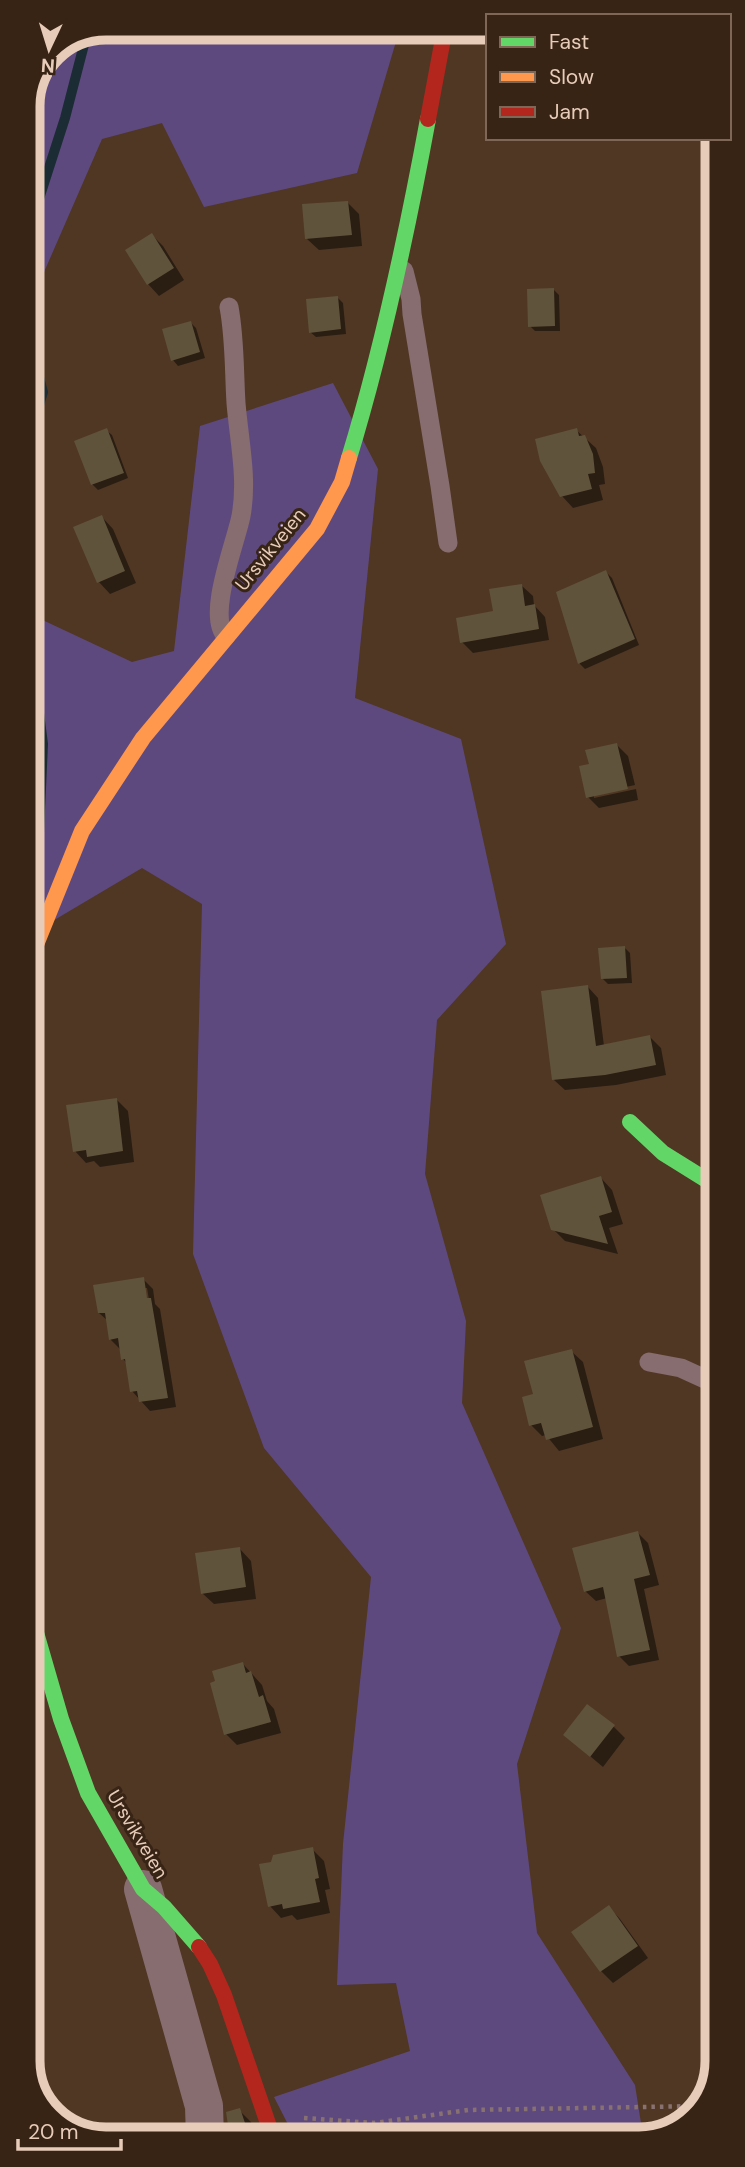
<svg xmlns="http://www.w3.org/2000/svg" width="745" height="2167" viewBox="0 0 745 2167" font-family="'DM Sans',sans-serif">
<rect width="100%" height="100%" fill="#503723"/>
<path fill="#5e497f" d="M 107,28 L 400,28 L 357,173 L 204,207 L 162,123 L 102,139 L 41,279 L 28,302 L 28,102 L 51,51 Z
M 333,383 L 378,469 L 355,698 L 461,739 L 506,944 L 437,1020 L 425,1174 L 466,1321 L 462,1403 L 561,1628 L 517,1764 L 537,1933 L 635,2085 L 643,2136 L 295,2138 L 274,2097 L 410,2051 L 396,1983 L 337,1985 L 343,1844 L 371,1577 L 264,1448 L 193,1254 L 202,904 L 142,868 L 29,935 L 29,509 L 34,616 L 132,662 L 174,651 L 200,426 Z"/>
<path fill="#0007" fill-rule="evenodd" d="M 348,203 L 359,214 L 362,246 L 319,250 L 307,239 Z
M 152,235 L 163,246 L 184,280 L 159,296 L 148,284 Z
M 554,290 L 559,295 L 560,331 L 535,331 L 530,326 Z
M 337,297 L 343,303 L 346,334 L 316,337 L 310,332 Z
M 191,323 L 196,328 L 205,358 L 178,366 L 173,360 Z
M 106,430 L 112,435 L 128,478 L 98,490 L 92,484 Z
M 576,430 L 596,448 L 603,467 L 605,484 L 599,485 L 603,500 L 573,508 L 562,496 Z
M 102,517 L 113,529 L 136,583 L 110,594 L 99,582 Z
M 606,572 L 612,578 L 639,645 L 585,669 L 580,664 L 558,593 Z
M 522,586 L 533,596 L 534,605 L 545,617 L 549,640 L 473,653 L 462,642 Z
M 617,745 L 628,756 L 635,785 L 594,794 L 594,798 L 636,789 L 638,800 L 599,808 L 588,797 Z
M 624,947 L 630,953 L 632,983 L 608,984 L 602,978 Z
M 588,987 L 598,998 L 604,1046 L 650,1037 L 661,1048 L 666,1075 L 616,1085 L 565,1090 L 554,1080 Z
M 117,1100 L 128,1111 L 134,1162 L 100,1167 L 94,1161 L 86,1163 L 75,1151 Z
M 601,1178 L 612,1190 L 623,1224 L 609,1228 L 618,1254 L 565,1241 L 553,1229 Z
M 143,1279 L 153,1289 L 155,1304 L 160,1309 L 176,1407 L 150,1411 L 132,1391 L 128,1364 L 123,1359 L 120,1349 L 110,1339 L 108,1321 L 99,1313 ZM 143,1288 L 147,1288 L 150,1306 Z
M 30,1325 L 32,1328 L 37,1366 L 30,1367 Z
M 571,1351 L 583,1362 L 603,1439 L 559,1451 L 546,1435 L 542,1436 L 531,1425 L 536,1396 Z
M 716,1510 L 716,1551 L 713,1552 L 707,1546 L 702,1512 Z
M 638,1533 L 648,1543 L 659,1585 L 644,1589 L 659,1660 L 629,1666 L 619,1656 L 607,1598 L 596,1601 L 585,1591 Z
M 240,1549 L 251,1561 L 256,1599 L 214,1604 L 202,1593 Z
M 243,1664 L 262,1685 L 267,1701 L 274,1709 L 281,1733 L 237,1745 L 226,1734 Z
M 614,1727 L 625,1738 L 603,1767 L 565,1735 Z
M 312,1849 L 324,1861 L 330,1889 L 325,1890 L 330,1913 L 297,1920 L 292,1915 L 281,1918 L 270,1906 Z
M 609,1907 L 620,1919 L 648,1958 L 613,1983 L 601,1971 L 574,1932 Z
M 239,2110 L 251,2122 L 257,2138 L 233,2138 L 228,2113 Z"/>
<g fill="none" stroke-linecap="round" stroke-linejoin="round">
<path stroke="#1c2c35" stroke-width="10" d="M 28,233 L 65,118 L 86,37
M 28,337 L 43,392 L 29,437
M 29,636 L 43,744 L 37,877 L 29,893"/>
</g>
<path fill="#60533b" d="M 348,201 L 352,235 L 305,239 L 302,204 Z
M 152,233 L 174,268 L 147,285 L 125,250 Z
M 554,288 L 555,326 L 528,327 L 527,289 Z
M 338,296 L 341,329 L 309,333 L 306,299 Z
M 191,321 L 200,352 L 171,361 L 162,329 Z
M 107,428 L 124,473 L 91,485 L 74,441 Z
M 577,428 L 579,436 L 585,435 L 593,454 L 595,473 L 588,474 L 592,489 L 560,497 L 540,461 L 535,439 Z
M 102,515 L 125,571 L 97,583 L 73,527 Z
M 606,570 L 635,639 L 578,664 L 556,592 Z
M 522,584 L 525,606 L 535,604 L 539,629 L 460,643 L 456,618 L 493,611 L 489,589 Z
M 617,743 L 628,789 L 586,798 L 579,766 L 589,764 L 585,750 Z
M 625,946 L 627,978 L 601,979 L 598,948 Z
M 588,985 L 596,1046 L 650,1035 L 656,1065 L 605,1075 L 552,1080 L 541,991 Z
M 117,1098 L 123,1151 L 87,1157 L 86,1150 L 73,1152 L 66,1105 Z
M 601,1176 L 612,1212 L 599,1216 L 608,1244 L 551,1230 L 540,1195 Z
M 144,1277 L 147,1298 L 151,1298 L 168,1398 L 139,1402 L 137,1391 L 130,1392 L 125,1359 L 121,1360 L 118,1338 L 109,1340 L 105,1313 L 98,1313 L 93,1285 Z
M 572,1349 L 593,1427 L 546,1440 L 541,1423 L 529,1426 L 522,1397 L 533,1394 L 524,1361 Z
M 638,1531 L 650,1575 L 634,1579 L 650,1650 L 617,1657 L 603,1587 L 584,1592 L 572,1548 Z
M 240,1547 L 246,1587 L 201,1594 L 195,1553 Z
M 243,1662 L 246,1673 L 251,1671 L 259,1697 L 263,1695 L 271,1722 L 224,1735 L 210,1683 L 215,1681 L 212,1671 Z
M 587,1704 L 615,1725 L 590,1757 L 563,1735 Z
M 313,1847 L 319,1878 L 315,1879 L 320,1902 L 283,1909 L 282,1904 L 268,1907 L 259,1864 L 271,1862 L 273,1855 Z
M 609,1905 L 638,1946 L 600,1972 L 571,1932 Z
M 240,2108 L 250,2138 L 230,2138 L 226,2112 Z"/>
<g fill="none" stroke-linecap="round" stroke-linejoin="round">
<path stroke="#887271" stroke-width="4.5" stroke-dasharray="3.5 5" stroke-linecap="butt" d="M 304,2118 L 374,2123 L 468,2110 L 701,2106"/>
<path stroke="#876d6f" stroke-width="19" d="M 404,271 L 411,299 L 412,314 L 440,486 L 448,543
M 226,636 C 206,616 236,542 241,516 C 248,479 239,440 236,403 C 234,371 235,339 229,307
M 649,1362 L 681,1368 L 716,1384"/>
<path stroke="#876d6f" stroke-width="38" d="M 143,1889 L 204,2106 L 205,2138"/>
<path stroke="#63d668" stroke-width="16" d="M 349,458 C 383,347 407,233 428,119
M 630,1122 L 663,1153 L 716,1186
M 30,1612 L 61,1719 L 88,1793 L 143,1889 L 164,1907 L 199,1947"/>
<path stroke="#ff974d" stroke-width="16" d="M 29,962 L 82,831 L 143,738 L 317,529 L 342,482 L 349,458"/>
<path stroke="#b3261e" stroke-width="16" d="M 428,119 L 445,28
M 199,1947 L 210,1964 L 224,1995 L 273,2138"/>
</g>
<g text-anchor="middle" stroke-width="6" stroke-linejoin="round" paint-order="stroke">
<g font-size="19" fill="#e7ccb9" stroke="#382415">
<text transform="translate(270 549) rotate(-51)" y="7">Ursvikveien</text>
<text transform="translate(138 1834) rotate(59)" y="7">Ursvikveien</text>
</g>
</g>
<path d="M0 0H745V2167H0ZM106 40H639A66 66 0 0 1 705 106V2061A66 66 0 0 1 639 2127H106A66 66 0 0 1 40 2061V106A66 66 0 0 1 106 40Z" fill="#382415" fill-rule="evenodd"/>
<path fill="none" stroke="#e7ccb9" stroke-width="9" d="M106 40H639A66 66 0 0 1 705 106V2061A66 66 0 0 1 639 2127H106A66 66 0 0 1 40 2061V106A66 66 0 0 1 106 40Z"/>
<rect x="486" y="14" width="245" height="126" fill="#382415" stroke="#7e6757" stroke-width="2"/>
<rect x="500" y="37" width="35" height="10" fill="#63d668" stroke="#7e6757" stroke-width="2"/>
<text x="549" y="49" font-size="21" fill="#e7ccb9">Fast</text>
<rect x="500" y="72" width="35" height="10" fill="#ff974d" stroke="#7e6757" stroke-width="2"/>
<text x="549" y="84" font-size="21" fill="#e7ccb9">Slow</text>
<rect x="500" y="107" width="35" height="10" fill="#b3261e" stroke="#7e6757" stroke-width="2"/>
<text x="549" y="119" font-size="21" fill="#e7ccb9">Jam</text>
<g transform="translate(49 49) rotate(184)" stroke="#382415" stroke-width="5" paint-order="stroke">
<path d="M0-5L12 26L0 18L-12 26Z" fill="#e7ccb9"/>
<text y="-10" font-size="19" font-weight="bold" text-anchor="middle" fill="#e7ccb9">N</text>
</g>
<path d="M18 2139v10h103v-10" fill="none" stroke="#e7ccb9" stroke-width="3.5"/>
<text x="28" y="2139" font-size="21" fill="#e7ccb9" stroke="#382415" stroke-width="5" paint-order="stroke">20 m</text>
</svg>
